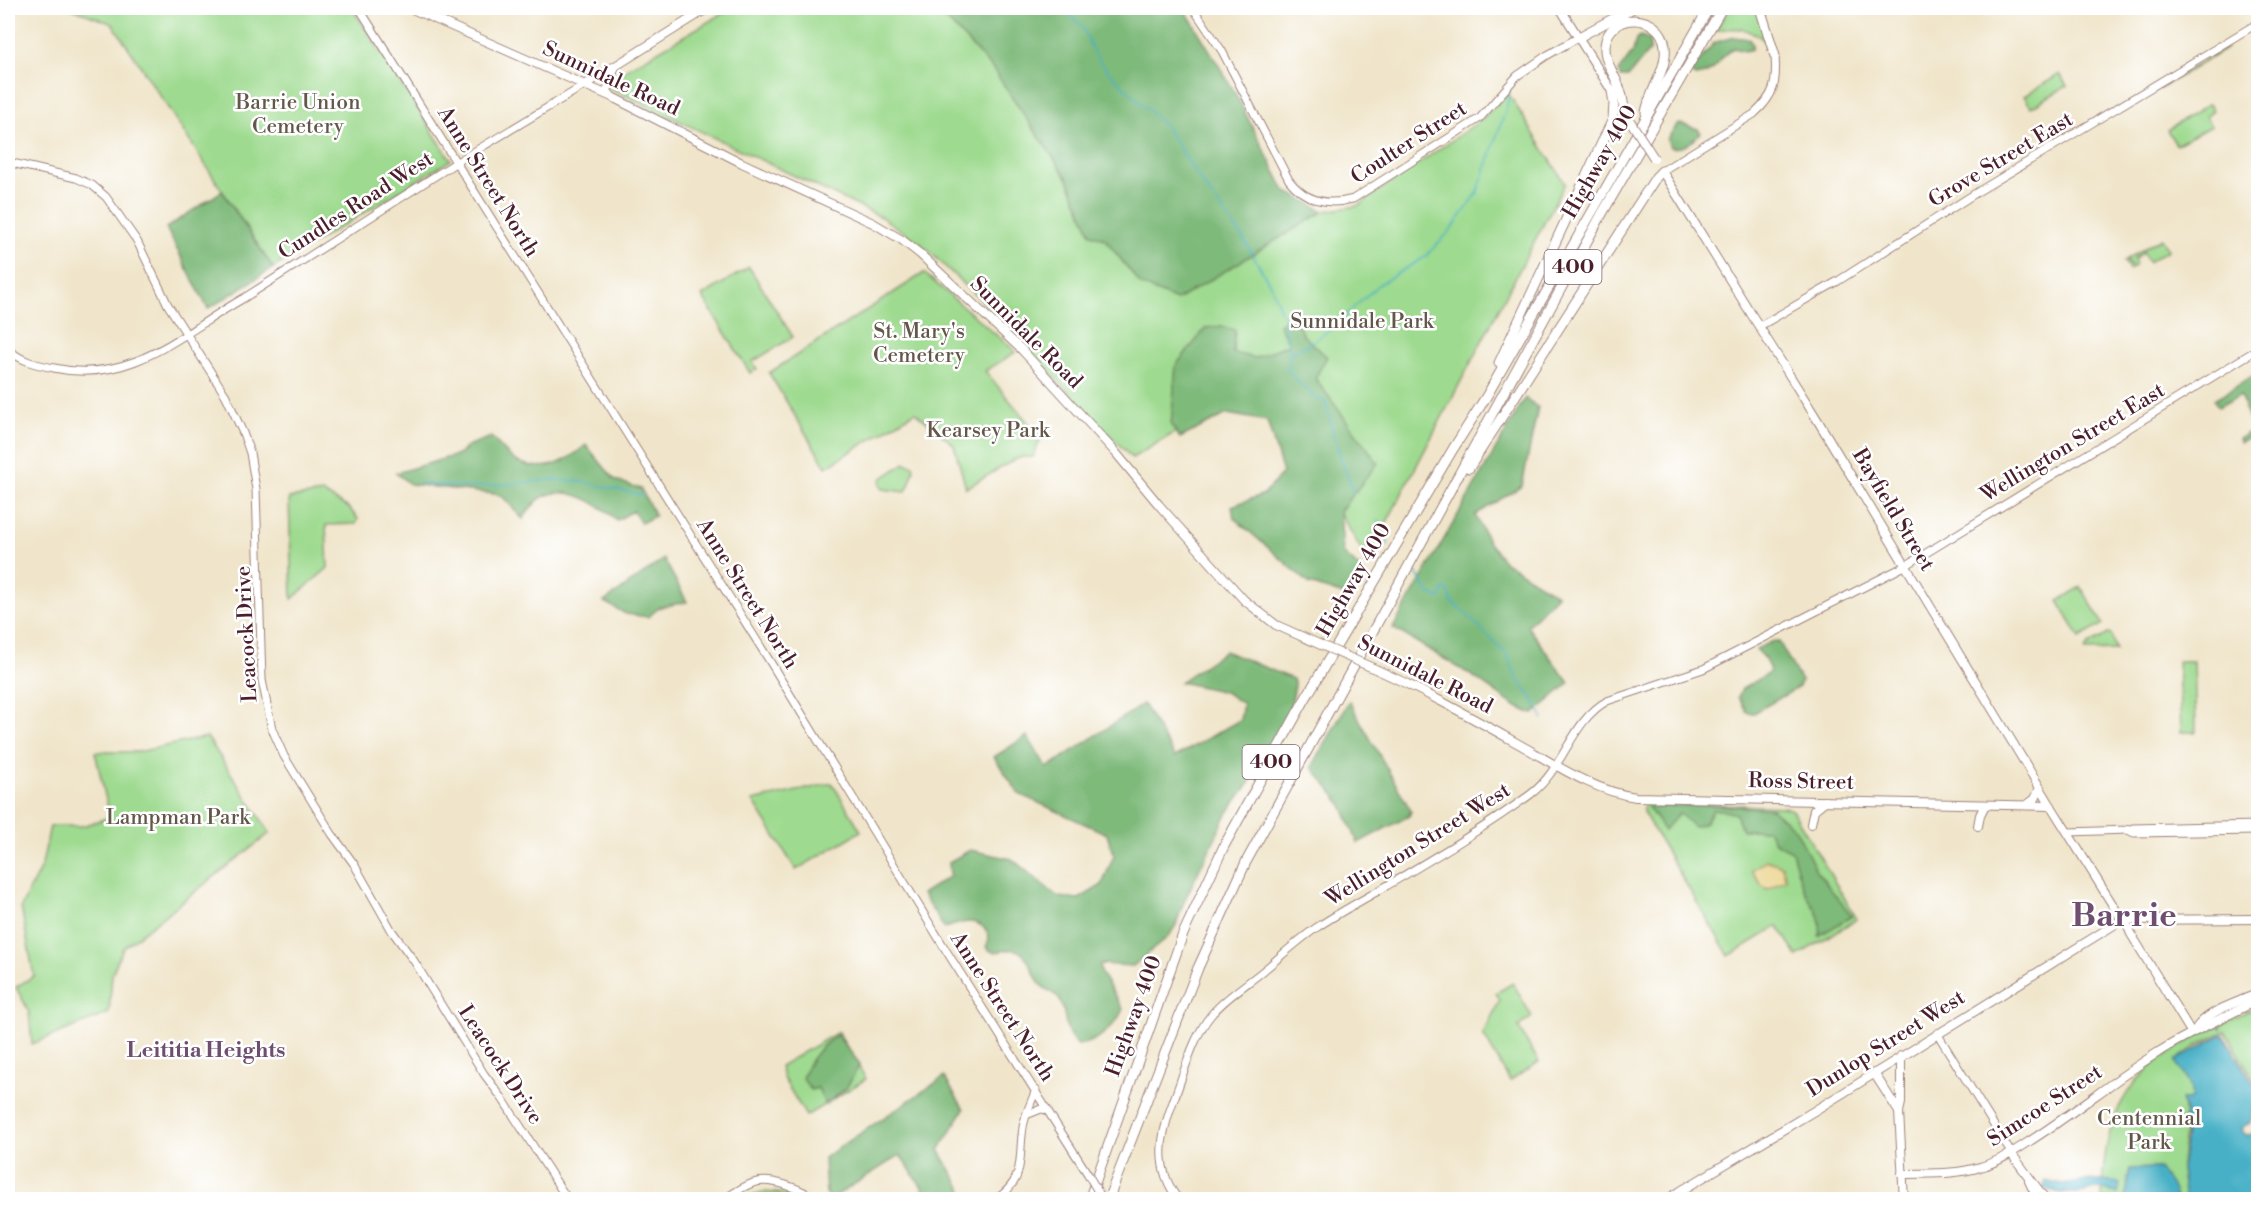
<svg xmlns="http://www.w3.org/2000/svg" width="2266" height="1207" font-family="'Libre Bodoni',serif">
	<rect width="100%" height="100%" fill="#fff"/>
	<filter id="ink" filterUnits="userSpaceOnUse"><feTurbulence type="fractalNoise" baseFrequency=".0167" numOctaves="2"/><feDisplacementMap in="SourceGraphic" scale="12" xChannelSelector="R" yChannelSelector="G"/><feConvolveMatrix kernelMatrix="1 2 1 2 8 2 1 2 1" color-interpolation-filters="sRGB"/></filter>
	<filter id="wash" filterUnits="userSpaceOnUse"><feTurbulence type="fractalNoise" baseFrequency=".008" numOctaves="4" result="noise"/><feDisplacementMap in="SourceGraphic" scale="24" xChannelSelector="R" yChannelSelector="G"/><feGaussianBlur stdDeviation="1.35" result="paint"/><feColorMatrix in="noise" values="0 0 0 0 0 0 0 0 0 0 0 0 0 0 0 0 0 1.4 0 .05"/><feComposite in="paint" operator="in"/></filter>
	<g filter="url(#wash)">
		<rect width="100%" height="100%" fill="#f0e5ca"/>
		<g fill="#9eda8f" stroke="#747c5d" stroke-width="1.5">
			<path d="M70,8H352L451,160L273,268L113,24Z"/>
			<path d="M732,8H919L946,19L993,69L1068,179L1091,234L1105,239L1141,285L1177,300L1324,211L1357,206L1481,120L1508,93L1565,183L1367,560L1264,380L1132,458L986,305L920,243L881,217L601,84Z"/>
			<path d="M1730,8H1758L1767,43C1752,28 1736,26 1715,31Z"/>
			<path d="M2226,47L2227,48L2123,111L2124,108Z"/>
			<path d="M2060,74L2067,86L2031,107L2024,96Z"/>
			<path d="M2209,104L2213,111L2206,117L2211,126L2176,145L2167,130Z"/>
			<path d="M2161,238L2168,250L2148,262L2143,252L2134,259L2136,265L2129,270L2124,261L2126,260L2131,267L2127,259Z"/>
			<path d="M749,267L793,337L752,362L757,369L750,373L702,296Z"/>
			<path d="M924,273L1016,352L985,371L1041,438L1033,457H1022L1014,460L966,488L954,445L915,412L826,467L769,373Z"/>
			<path d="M905,463L913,465L914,470C911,477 910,487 905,492L883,489L880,484L881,479Z"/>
			<path d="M323,493L349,508L358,519L356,524L326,525L328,568L292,599L289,498Z"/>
			<path d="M2081,587L2103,624L2080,638L2058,601Z"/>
			<path d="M2108,634L2111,635L2116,650L2085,651L2087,646Z"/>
			<path d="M2178,661H2194L2196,732H2181Z"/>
			<path d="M207,737L270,833L123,948L112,974L109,1013L32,1044L29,1012L16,987L34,976L21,907L42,865L50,826H83L110,817L95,752H138Z"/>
			<path d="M832,783L861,831L796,870L753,801Z"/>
			<path d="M1669,802L1784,807L1792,810L1857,919L1797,956L1778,926L1729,956L1643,812V807L1647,804Z"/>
			<path d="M1513,983L1532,1017L1518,1027L1539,1062L1510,1081L1483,1034L1500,1000L1496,993Z"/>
			<path d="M2258,1006V1086L2225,1031L2198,1045L2175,1061L2190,1085L2192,1097L2189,1100H2181C2190,1122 2182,1143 2181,1166C2181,1177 2184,1188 2185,1199H2176L2174,1191L2159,1168L2130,1169L2124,1199L2102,1200C2102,1156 2109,1108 2142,1075C2163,1054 2193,1038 2219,1025L2222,1029L2220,1024Z"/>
			<path d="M838,1032L866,1079L806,1116L783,1078L780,1066Z"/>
			<path d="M763,1192L788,1194L799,1199H740Z"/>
		</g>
		<g fill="#7eba7a" stroke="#646c52" stroke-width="1.5">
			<path d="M919,8H1184L1233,89L1285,191L1324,211L1177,300L1141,285L1105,239L1091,234L1068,179L993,69L946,19Z"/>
			<path d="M1641,36L1649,39L1650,50L1628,77H1621L1618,72L1633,52L1636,39Z"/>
			<path d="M1733,37L1749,39L1752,44V49L1745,51L1733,48C1714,60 1722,72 1695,76L1690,72L1714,43Z"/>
			<path d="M1680,124L1698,129L1701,133C1691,142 1684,150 1670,147L1667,139L1677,125Z"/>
			<path d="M222,191L273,268L208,309L166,228Z"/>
			<path d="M1293,315L1303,335L1327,357L1315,378L1378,463L1340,511L1343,553L1362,570L1347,596L1310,584L1234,518L1232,506L1264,494L1283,473L1267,421L1227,414L1180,438L1171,425L1176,365L1206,328L1221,326L1235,330L1233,353L1255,358L1289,344L1279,324Z"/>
			<path d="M2258,373V432L2240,443L2238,439L2253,430L2240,395L2218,407L2214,400Z"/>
			<path d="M1525,398L1538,407L1522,486L1475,515L1489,543L1505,562L1557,595L1527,626L1569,683L1533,714L1515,706L1471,675L1393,628Z"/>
			<path d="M491,437C499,444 509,458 518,462C546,474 566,462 586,445L615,480L641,489L655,516L641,523L633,511L617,520C598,503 566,483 541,498C533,503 528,512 523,519L503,497L495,494L410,484L396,473L460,454L467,446Z"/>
			<path d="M664,559L687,602L660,607L648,617L626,614L604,602Z"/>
			<path d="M1774,641L1779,642L1801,681L1799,687L1754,713L1747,712L1738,697L1742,689L1768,674L1770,670L1763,656L1756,649Z"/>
			<path d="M1225,651L1293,679L1295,686L1287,723L1258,764L1248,785L1228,812L1184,901L1176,925L1169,936L1133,966L1100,964L1101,973L1123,1009C1116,1026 1097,1043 1078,1045C1061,1031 1068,1012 1059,999C1054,992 1045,990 1040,984C1033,974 1031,960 1020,952C1009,944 995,959 986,947C989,941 991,935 985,929C974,916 958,924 944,928L922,894L950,876L949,862L970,850L1012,859L1058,897L1079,899L1102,885L1114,855L1107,834L1019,794L994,757L1027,736L1047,768L1143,704L1175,757L1240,720L1243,704L1225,692L1180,682Z"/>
			<path d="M1349,701L1411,811L1409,816L1358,843L1341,803L1312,767Z"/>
			<path d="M1717,805L1772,809L1796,830L1817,872L1852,916L1819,936C1824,917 1813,908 1805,892C1799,880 1796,864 1792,851L1774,842L1768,830H1742L1736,814L1721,810H1713L1705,823L1694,827L1679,813L1664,831L1648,807Z"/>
			<path d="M837,1035L860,1064L847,1087L825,1105L818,1088L811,1090L802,1078C810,1059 820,1046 837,1035Z"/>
			<path d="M944,1077L964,1109L939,1150L968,1199H949L944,1191L930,1199L900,1155L831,1199L826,1194L824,1158Z"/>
		</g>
		<path fill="#eeda9e" stroke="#9c7c64" stroke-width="1.5" d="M1766,860L1782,866L1786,879L1768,889L1762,886L1752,870Z"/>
		<g fill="#47b0c6" stroke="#486878" stroke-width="1.5">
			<path d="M2223,1034L2258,1090V1100L2250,1123L2244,1126L2242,1130L2246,1136L2253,1135L2255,1131L2254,1126L2258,1115V1199H2185L2181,1168L2186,1137L2185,1120L2183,1119L2186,1112L2181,1100H2189L2192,1097L2190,1084L2175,1061Z"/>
			<path d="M2159,1168L2174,1191L2176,1199H2124L2130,1169Z"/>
			<path d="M2091,1180L2120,1183L2118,1193L2097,1189L2078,1193H2060L2043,1188L2046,1181L2063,1185Z"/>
		</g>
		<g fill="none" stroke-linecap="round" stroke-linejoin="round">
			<g stroke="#47b0c6" stroke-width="1.5">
				<path d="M1051,8L1069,14L1082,26L1095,55L1108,71L1165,126L1201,181L1241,235L1271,286L1283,316L1290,354L1288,370L1312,396L1326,403L1335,441L1354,494"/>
				<path d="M1291,353L1311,343L1332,328L1378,285L1425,257L1451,230L1477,194L1507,106L1510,89"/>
				<path d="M419,484L474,487L553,480L578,481L641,495"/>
				<path d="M1378,520L1385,525L1388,545"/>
				<path d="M1415,571L1429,594L1440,598L1444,589L1448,591L1452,603L1459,607L1507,655L1517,678L1536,704L1543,719"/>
			</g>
		</g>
	</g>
	<g filter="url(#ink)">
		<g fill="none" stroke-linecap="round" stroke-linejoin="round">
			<g stroke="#9d827a" stroke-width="9">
				<g id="tertiary">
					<path d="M359,8L769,660L947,952L1089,1176"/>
					<path d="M1193,8L1222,51L1289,180C1305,201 1328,206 1353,199L1480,118L1517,76L1546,56L1579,37"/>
					<path d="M8,162L76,178L92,185L106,197L137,241L168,305L226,396L243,433L250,453L256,489L262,680L272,729L284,756L332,834L354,864L392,931L414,961L484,1074L502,1098L568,1200"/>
					<path d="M1662,171L1754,114C1775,95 1777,83 1775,56"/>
					<path d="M1760,326L1838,281L1979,191L2258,23"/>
					<path d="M8,349C20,361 37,365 54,368C131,385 182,333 244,298L457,162L585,85"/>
					<path d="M2128,830L2134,833L2258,831"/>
					<path d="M2069,832L2128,830L2134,828L2258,825"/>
					<path d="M1937,1033L2011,1153"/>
					<path d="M1026,1115L1041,1109L1048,1110"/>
					<path d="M1097,1190L1103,1200"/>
					<path d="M723,1200C732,1194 742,1187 753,1183C771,1177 802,1189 817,1200"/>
					<path d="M995,1200C1024,1181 1019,1164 1022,1135C1023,1119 1030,1105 1036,1090"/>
					<path d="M1179,1200C1154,1169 1160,1136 1173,1102C1184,1074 1192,1038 1211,1015C1225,998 1246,985 1263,971C1280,957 1297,941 1316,928C1335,915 1357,903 1378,891C1430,860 1482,830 1531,794C1564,769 1571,721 1607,701L1703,669L1905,566L2258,349"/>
				</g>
			</g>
			<g stroke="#9d827a" stroke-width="10">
				<g id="secondary">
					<path d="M410,8L612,97L742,163L873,223L902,240L920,254L1022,350L1116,453L1159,505L1244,600L1276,625L1321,645"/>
					<path d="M585,85L708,8"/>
					<path d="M611,96L607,91L615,66"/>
					<path d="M1662,171L1818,421L2051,806L2119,915L2125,920L2131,934L2191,1032"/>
					<path d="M1373,668C1425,691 1474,719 1524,747C1559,767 1595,791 1636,797L2051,806"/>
					<path d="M2027,805L2035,799L2040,788"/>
					<path d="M1811,824L1814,810L1825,801"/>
					<path d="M1978,826L1980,815L1985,805"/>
					<path d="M2195,1030C2207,1010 2238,1003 2258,993"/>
					<path d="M1901,1056V1103L1899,1112L1904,1200"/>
					<path d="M1874,1073L1899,1112"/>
					<path d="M2011,1153L2046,1200"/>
					<path d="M1902,1174C1927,1173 1956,1175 1980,1167C1999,1162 2016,1150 2033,1139C2075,1112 2114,1080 2157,1053C2189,1032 2224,1018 2258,1000"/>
					<path d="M2029,1181L2038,1200"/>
					<path d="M1684,1189L1814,1111L2117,923L2125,920L2258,919"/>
				</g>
			</g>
			<g stroke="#9d827a" stroke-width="10">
				<g id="primary">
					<path d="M1560,8L1615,96"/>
					<path d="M1666,1200L1684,1189"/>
				</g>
			</g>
			<g stroke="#9d827a" stroke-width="11">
				<g id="motorway">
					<path d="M1760,8L1775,56"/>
					<path d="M1579,37L1633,8"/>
					<path d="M1625,113C1623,105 1623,97 1620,90C1616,76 1604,62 1605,46C1608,11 1661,12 1665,46C1668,70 1649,90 1646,113"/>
					<path d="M1499,363L1613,119L1614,103L1612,91"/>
					<path d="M1469,468L1656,177L1662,171"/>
					<path d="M1089,1200L1183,934L1224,846L1304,701L1453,449L1486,397L1709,8"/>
					<path d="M1108,1200L1198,968L1246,862L1603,212L1722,8"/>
				</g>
			</g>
			<use href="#tertiary" stroke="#fff" stroke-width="7"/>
			<use href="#secondary" stroke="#fff" stroke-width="8"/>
			<use href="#primary" stroke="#fff" stroke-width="8"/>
			<use href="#motorway" stroke="#fff" stroke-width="9"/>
			<g stroke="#9d827a" stroke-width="9" stroke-linecap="butt">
				<path id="tertiary-bridge" d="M1089,1176L1097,1190"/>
			</g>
			<g stroke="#9d827a" stroke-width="10" stroke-linecap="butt">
				<path id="secondary-bridge" d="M1321,645L1373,668"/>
			</g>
			<g stroke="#9d827a" stroke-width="10" stroke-linecap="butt">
				<path id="primary-bridge" d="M1625,113L1654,158"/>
			</g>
			<use href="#tertiary-bridge" stroke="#fff" stroke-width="7"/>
			<use href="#secondary-bridge" stroke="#fff" stroke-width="8"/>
			<use href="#primary-bridge" stroke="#fff" stroke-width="8"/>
		</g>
	</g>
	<g text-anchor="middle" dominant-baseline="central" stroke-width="5" stroke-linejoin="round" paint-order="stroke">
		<g fill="#fff" stroke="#80626b" stroke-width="1.5">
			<rect x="1544.5" y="250" width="57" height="34" rx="4.5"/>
			<rect x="1242.5" y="745" width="57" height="34" rx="4.5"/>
		</g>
		<g font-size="20" font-weight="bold" fill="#4a1f2b">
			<text x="1573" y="267">400</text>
			<text x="1271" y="762">400</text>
		</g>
		<g font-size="21" fill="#4a1f2b" stroke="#fff">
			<text transform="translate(611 79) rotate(25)">Sunnidale Road</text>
			<text transform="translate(1409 143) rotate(-33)">Coulter Street</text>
			<text transform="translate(2001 160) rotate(-31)">Grove Street East</text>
			<text transform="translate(1600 162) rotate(-60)">Highway 400</text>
			<text transform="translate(488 182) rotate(58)">Anne Street North</text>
			<text transform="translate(356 206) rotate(-33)">Cundles Road West</text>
			<text transform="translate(1026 333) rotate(45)">Sunnidale Road</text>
			<text transform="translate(2073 443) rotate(-31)">Wellington Street East</text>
			<text transform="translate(1893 510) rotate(59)">Bayfield Street</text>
			<text transform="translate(1354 580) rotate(-60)">Highway 400</text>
			<text transform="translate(747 594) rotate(58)">Anne Street North</text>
			<text transform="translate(247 634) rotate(-93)">Leacock Drive</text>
			<text transform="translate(1425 675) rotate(27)">Sunnidale Road</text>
			<text transform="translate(1801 782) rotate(1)">Ross Street</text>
			<text transform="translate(1418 845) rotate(-32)">Wellington Street West</text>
			<text transform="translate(1002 1007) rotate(57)">Anne Street North</text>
			<text transform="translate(1134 1016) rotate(-70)">Highway 400</text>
			<text transform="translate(1886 1044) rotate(-32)">Dunlop Street West</text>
			<text transform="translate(500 1065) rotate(57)">Leacock Drive</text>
			<text transform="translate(2045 1106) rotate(-33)">Simcoe Street</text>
		</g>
		<g font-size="21" fill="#635749" stroke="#fff">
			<text x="298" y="103">Barrie Union<tspan x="298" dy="24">Cemetery</tspan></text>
			<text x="1362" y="322">Sunnidale Park</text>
			<text x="919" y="332">St. Mary's<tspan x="919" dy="24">Cemetery</tspan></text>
			<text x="988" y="431">Kearsey Park</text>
			<text x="178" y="818">Lampman Park</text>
			<text x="2149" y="1119">Centennial<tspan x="2149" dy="24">Park</tspan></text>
		</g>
		<g font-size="22" font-weight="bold" fill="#6f4f6f" stroke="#fff">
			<text x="206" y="1050">Leititia Heights</text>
		</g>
		<g font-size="33" font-weight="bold" fill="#6f4f6f" stroke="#fff">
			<text x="2124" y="916">Barrie</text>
		</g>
	</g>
	<rect width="2266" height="1207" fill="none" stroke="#fff" stroke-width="30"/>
</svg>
